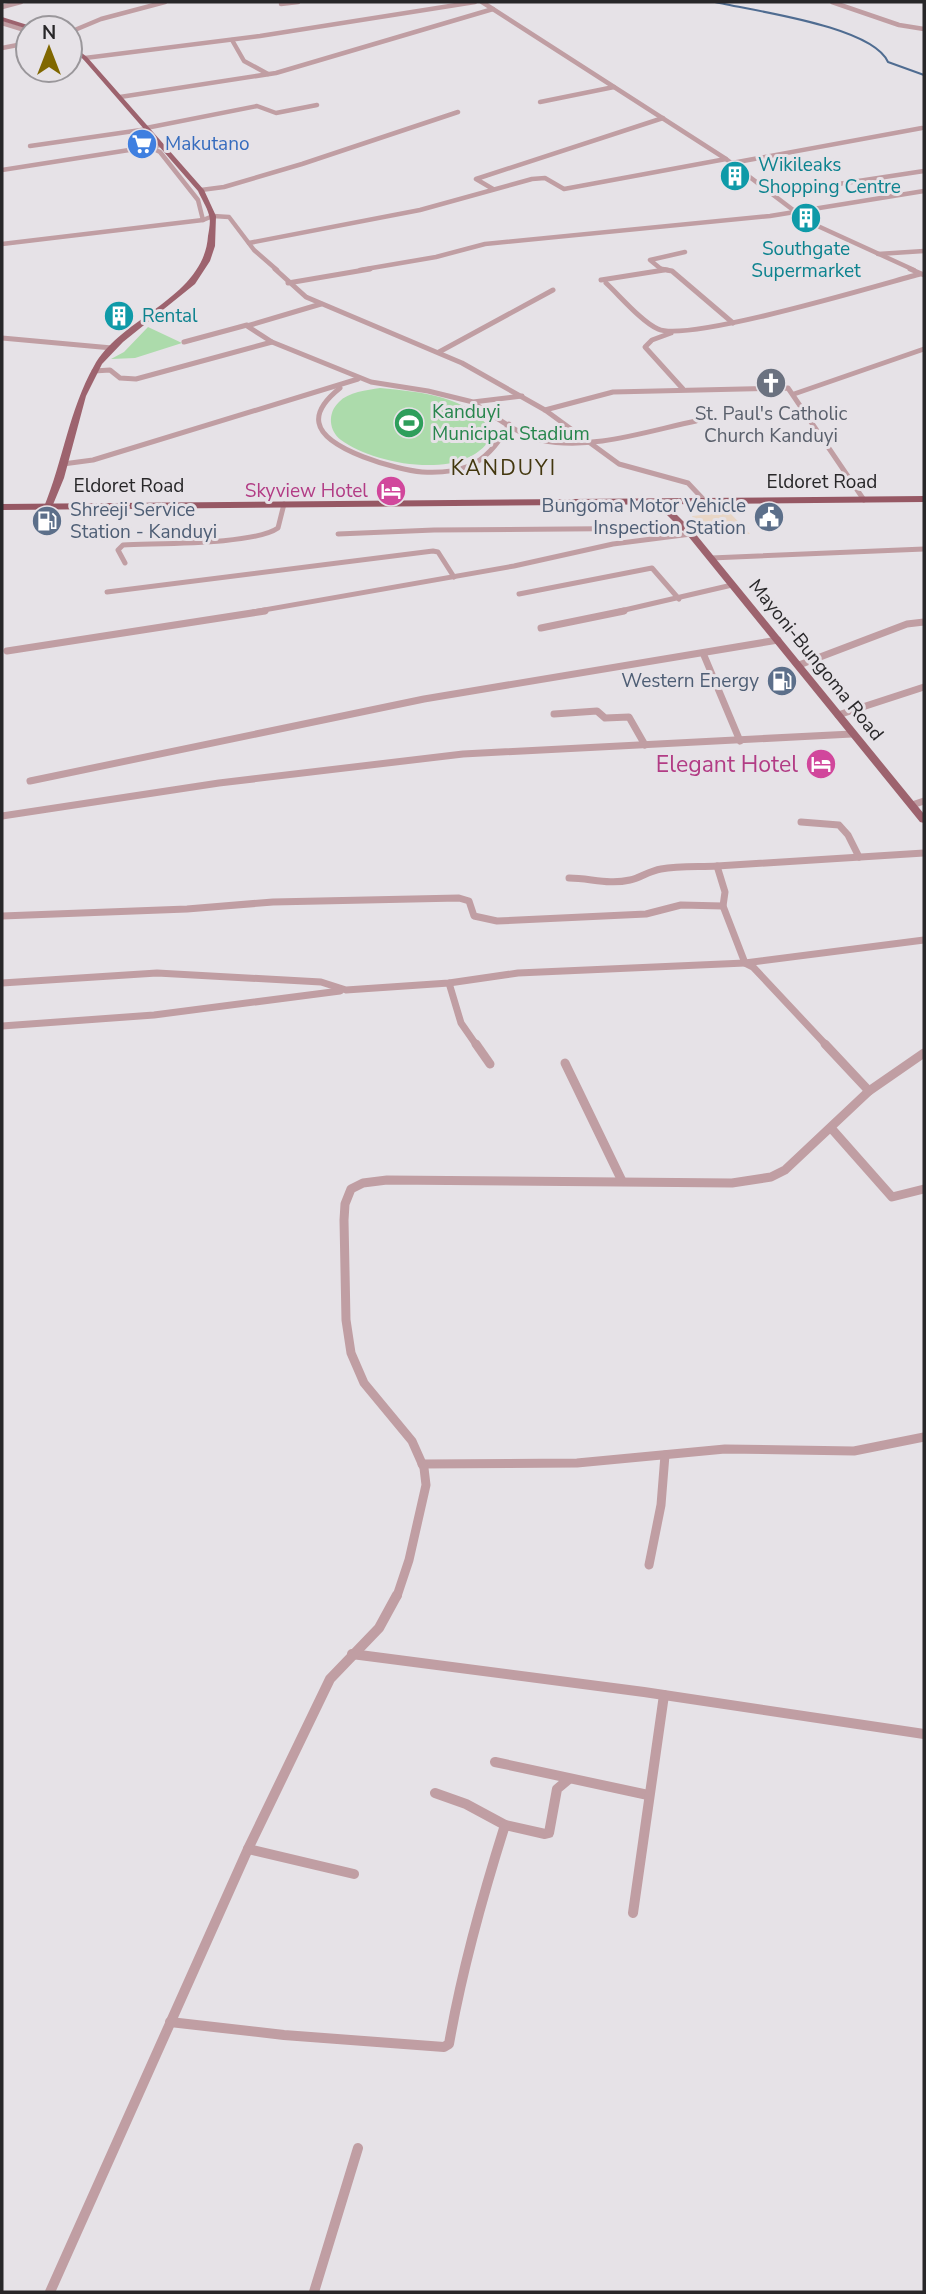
<svg xmlns="http://www.w3.org/2000/svg" width="926" height="2294" font-family="'Nunito Sans',sans-serif">
	<rect width="100%" height="100%" fill="#e6e2e7"/>
	<path fill="#e8d6c6" d="M729,512L750,534L703,535L692,516Z"/>
	<g fill="#acdbab">
		<path d="M148,327L182,343L135,358L111,359L124,352Z"/>
		<path d="M380,388C420,392 469,395 493,433C472,483 376,466 341,440C329,431 327,413 339,402C348,392 367,390 380,388Z"/>
	</g>
	<g fill="none" stroke-linecap="round" stroke-linejoin="round">
		<path stroke="#4f6c91" stroke-width="2" d="M715,2C753,11 872,26 888,62L924,75"/>
		<g stroke="#c09ea3" stroke-width="4.5">
			<path d="M482,2L726,159L809,222L914,270"/>
			<path d="M832,2L899,25L924,29"/>
			<path d="M281,4L298,2"/>
			<path d="M2,7L21,2"/>
			<path d="M2,23L28,31"/>
			<path d="M70,32L101,19L165,2"/>
			<path d="M232,40L244,61L268,74"/>
			<path d="M2,48L28,43"/>
			<path d="M85,58L260,36L475,2"/>
			<path d="M120,97L276,73L493,9"/>
			<path d="M540,102L614,87"/>
			<path d="M146,128L257,106L276,113L317,105"/>
			<path d="M30,146L148,129"/>
			<path d="M152,148L160,152L198,200L203,220"/>
			<path d="M732,163L922,128"/>
			<path d="M2,170L161,145"/>
			<path d="M493,189L476,179L663,118"/>
			<path d="M201,190L224,187L302,164L458,112"/>
			<path d="M773,194L924,171"/>
			<path d="M249,243L420,210L532,179L545,178L564,189L726,159"/>
			<path d="M2,244L203,220L213,216L229,217L254,250L277,270"/>
			<path d="M878,254L924,251"/>
			<path d="M360,270L436,257L485,244L770,216L924,191"/>
			<path d="M668,270L661,269L650,260L685,252"/>
		</g>
		<g stroke="#c09ea3" stroke-width="5">
			<path d="M275,269L306,297L462,363L545,410L619,464L688,483L704,500"/>
			<path d="M661,269L672,271L733,323"/>
			<path d="M910,269L924,275"/>
			<path d="M601,280L664,270"/>
			<path d="M288,283L370,269"/>
			<path d="M606,283C620,296 642,322 658,329C687,343 879,285 920,274"/>
			<path d="M321,304L247,326L272,342L371,382L428,391L473,402L522,396"/>
			<path d="M671,333L652,340L645,347L683,389"/>
			<path d="M2,338L112,348"/>
			<path d="M184,342L247,325"/>
			<path d="M439,352L553,290"/>
			<path d="M94,371L110,370L120,378L136,379L272,342"/>
			<path d="M340,388C330,396 316,409 319,423C324,450 398,470 422,472C437,473 454,472 469,466C488,458 500,441 509,424"/>
			<path d="M794,394L924,349"/>
			<path d="M475,404C496,417 517,434 541,440C590,451 648,431 696,421"/>
			<path d="M545,410L613,392L788,388L864,500"/>
			<path d="M63,464L93,460L358,379"/>
			<path d="M338,534L434,530L686,528"/>
			<path d="M711,558L924,549"/>
			<path d="M125,563L118,550L123,545C156,543 254,545 278,528L284,504"/>
			<path d="M107,592L433,551L438,552L454,577"/>
			<path d="M519,594L652,568L679,599"/>
			<path d="M253,612L514,566L613,544L691,534"/>
			<path d="M616,612L732,585"/>
		</g>
		<g stroke="#c09ea3" stroke-width="7">
			<path d="M541,628L624,611"/>
			<path d="M7,651L265,611"/>
			<path d="M703,653L740,741"/>
			<path d="M799,665L907,624L924,622"/>
			<path d="M554,714L597,711L605,718L629,717L645,745"/>
			<path d="M838,715L924,687"/>
			<path d="M30,781L424,699L778,640"/>
			<path d="M912,805L924,801"/>
			<path d="M2,816L219,783L463,754L852,734"/>
			<path d="M801,822L839,825L848,835L859,857"/>
			<path d="M569,878C590,878 608,885 630,880C640,878 649,871 661,869C679,866 699,867 717,866"/>
			<path d="M2,916L187,909L273,902L459,898L469,901L474,916L497,921L646,914L681,905L723,906"/>
			<path d="M2,983L157,973L321,982L346,990L449,983L518,973L745,963L924,940"/>
			<path d="M449,983L461,1023L477,1046"/>
			<path d="M2,1026L154,1015L340,991"/>
			<path d="M827,1046L753,967L745,963L723,906L725,892L717,866L924,853"/>
		</g>
		<g stroke="#c09ea3" stroke-width="9">
			<path d="M476,1044L490,1064"/>
			<path d="M825,1044L869,1091"/>
			<path d="M565,1063L622,1181"/>
			<path d="M831,1128L892,1197L924,1189"/>
			<path d="M422,1464L577,1463L725,1449L854,1451L924,1437"/>
			<path d="M649,1565L661,1505L665,1455"/>
			<path d="M397,1596L409,1560L426,1485L424,1468L412,1441L364,1383L351,1353L346,1320L344,1220L345,1204L351,1189L363,1183L387,1180L732,1183L771,1177L785,1170L869,1091L924,1053"/>
		</g>
		<g stroke="#c09ea3" stroke-width="10">
			<path d="M352,1654L644,1692L924,1734"/>
			<path d="M495,1762L648,1795"/>
			<path d="M435,1793L466,1804L505,1825L545,1834L549,1833L557,1789L569,1779"/>
			<path d="M248,1849L354,1874"/>
			<path d="M633,1913L664,1695"/>
			<path d="M170,2022L284,2035L444,2047L449,2044C462,1969 482,1898 505,1825"/>
			<path d="M50,2292L248,1849L330,1679L379,1628L397,1595"/>
			<path d="M314,2292L358,2148"/>
		</g>
		<g fill="#9d636e" fill-rule="evenodd">
			<path d="M2,17L34,27L35,28L28,29L2,21Z"/>
			<path d="M70,44L87,57L204,190L216,216L215,246L210,261L195,284L123,342L102,364L86,396L64,478L52,507L48,510L44,507C63,461 69,410 94,366C121,317 204,298 208,236C209,230 211,221 209,215C207,207 201,198 198,191L83,59L70,49Z"/>
			<path d="M655,499H661L694,532L924,814V823L920,822L688,536L655,503Z"/>
		</g>
		<path fill="#965864" fill-rule="evenodd" d="M924,496V502L2,510V504Z"/>
	</g>
	<defs>
		<g id="supermarket-disc" transform="scale(1.575)"><circle r="9.5" fill="#3f7fe0" stroke="#e6e2e7"/><path d="M-6-5.5h2.5l.6 2H6L4.5 2H-2.5L-4.4-4H-6ZM-1.5 3.2a1.3 1.3 0 1 0 .1 0ZM3 3.2a1.3 1.3 0 1 0 .1 0Z" fill="#fff"/></g>
		<g id="building-disc" transform="scale(1.575)"><circle r="9.5" fill="#0f9aa8" stroke="#e6e2e7"/><path d="M-4-6H4V6H1V3H-1V6H-4ZM-2.5-4.3h1.7v1.8h-1.7ZM.8-4.3h1.7v1.8H.8ZM-2.5-1h1.7V.8h-1.7ZM.8-1h1.7V.8H.8Z" fill="#fff"/></g>
		<g id="church-disc" transform="scale(1.575)"><circle r="9.5" fill="#6b7280" stroke="#e6e2e7"/><path d="M-1.2-6h2.4v3.5h3.3v2.4h-3.3V6h-2.4V-.1h-3.3v-2.4h3.3Z" fill="#fff"/></g>
		<g id="stadium-disc" transform="scale(1.575)"><circle r="9.5" fill="#2e9e5b" stroke="#e6e2e7"/><path d="M0-5a6.5 5 0 1 0 0 10a6.5 5 0 1 0 0-10ZM-3.5-1.8h7v3.6h-7Z" fill="#fff"/></g>
		<g id="hotel-disc" transform="scale(1.575)"><circle r="9.5" fill="#d1479c" stroke="#e6e2e7"/><path d="M-6-4.5h1.5V1H6V5H4.5V3h-9V5H-6ZM-4 0a1.8 1.8 0 1 1 3.6 0ZM.5 0V-2.5h3Q6-2.5 6 0Z" fill="#fff"/></g>
		<g id="civic-disc" transform="scale(1.575)"><circle r="9.5" fill="#5c6f8a" stroke="#e6e2e7"/><path d="M-.6-6.5H3V-4.5H.6V-3L4-1V1h2V6H-6V1h2V-1L-.6-3ZM-1.2 2.5V6h2.4V2.5Z" fill="#fff"/></g>
		<g id="fuel-disc" transform="scale(1.575)"><circle r="9.5" fill="#5c6f8a" stroke="#e6e2e7"/><path d="M-5.5-6h7V0h2V4h1.3V-2.5L3-4.5l.8-.8L6-3V5H2.5V1h-1V6h-7ZM-4.2-4.7v3.2H.2V-4.7Z" fill="#fff"/></g>
	</defs>
	<g fill-rule="evenodd">
		<use href="#supermarket-disc" x="142" y="144"/>
		<use href="#building-disc" x="735" y="176"/>
		<use href="#building-disc" x="806" y="218"/>
		<use href="#building-disc" x="119" y="316"/>
		<use href="#church-disc" x="771" y="383"/>
		<use href="#stadium-disc" x="409" y="423"/>
		<use href="#hotel-disc" x="391" y="491"/>
		<use href="#civic-disc" x="769" y="517"/>
		<use href="#fuel-disc" x="47" y="521"/>
		<use href="#fuel-disc" x="782" y="681"/>
		<use href="#hotel-disc" x="821" y="764"/>
	</g>
	<g text-anchor="middle" dominant-baseline="central" stroke-width="6" stroke-linejoin="round" paint-order="stroke">
		<g font-size="19" fill="#366cbe" stroke="#e6e2e7" text-anchor="start">
			<text x="165" y="144">Makutano</text>
		</g>
		<g font-size="19" fill="#0d838f" stroke="#e6e2e7" text-anchor="start">
			<text x="758" y="165">Wikileaks<tspan x="758" dy="22">Shopping Centre</tspan></text>
			<text x="806" y="249" text-anchor="middle">Southgate<tspan x="806" dy="22">Supermarket</tspan></text>
			<text x="142" y="316">Rental</text>
		</g>
		<g font-size="19" fill="#27864d" stroke="#e6e2e7" text-anchor="start">
			<text x="432" y="412">Kanduyi<tspan x="432" dy="22">Municipal Stadium</tspan></text>
		</g>
		<g font-size="19" fill="#5b616d" stroke="#e6e2e7">
			<text x="771" y="414">St. Paul's Catholic<tspan x="771" dy="22">Church Kanduyi</tspan></text>
		</g>
		<g font-size="19" fill="#282729" stroke="#e6e2e7">
			<text x="822" y="482">Eldoret Road</text>
			<text x="129" y="486">Eldoret Road</text>
			<text transform="translate(816 660) rotate(51)">Mayoni-Bungoma Road</text>
		</g>
		<g font-size="19" fill="#b23c85" stroke="#e6e2e7" text-anchor="end">
			<text x="368" y="491">Skyview Hotel</text>
		</g>
		<g font-size="19" fill="#4e5e75" stroke="#e6e2e7" text-anchor="end">
			<text x="746" y="506">Bungoma Motor Vehicle<tspan x="746" dy="22">Inspection Station</tspan></text>
			<text x="70" y="510" text-anchor="start">Shreeji Service<tspan x="70" dy="22">Station - Kanduyi</tspan></text>
			<text x="759" y="681">Western Energy</text>
		</g>
		<g font-size="21" letter-spacing="2" fill="#43370e" stroke="#e6e2e7">
			<text x="504" y="468">KANDUYI</text>
		</g>
		<g font-size="23" fill="#b23c85" stroke="#e6e2e7" text-anchor="end">
			<text x="798" y="764">Elegant Hotel</text>
		</g>
	</g>
	<rect width="926" height="2294" fill="none" stroke="#282729" stroke-width="7"/>
	<g transform="translate(49 49)"><circle r="33" fill="#e6e2e7" stroke="#9a979b" stroke-width="2"/>
	<path d="M0-5L12 26L0 18L-12 26Z" fill="#806700"/>
	<text y="-10" font-size="19" font-weight="bold" text-anchor="middle" fill="#282729">N</text>
	</g>
</svg>
